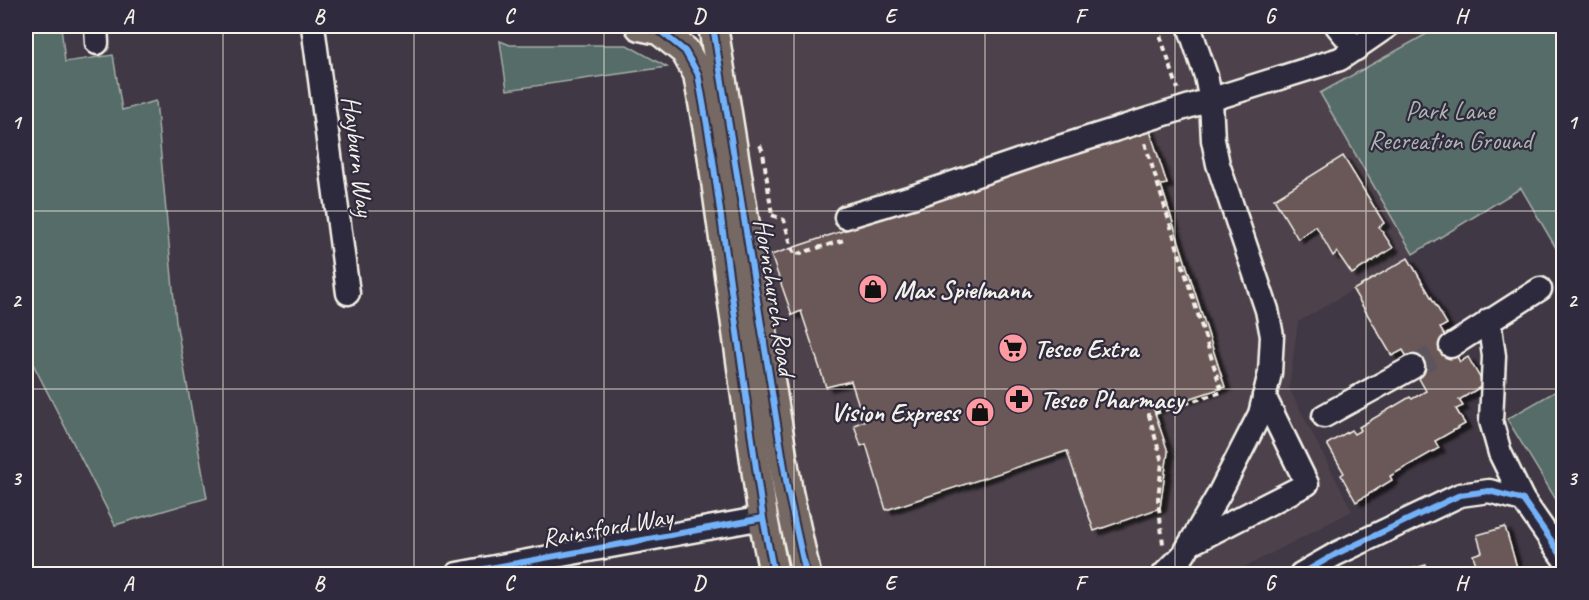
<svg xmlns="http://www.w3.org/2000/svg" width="1589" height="600" font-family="Caveat,sans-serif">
	<defs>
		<filter id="shadow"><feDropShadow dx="6" dy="4" stdDeviation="1.5" flood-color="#0009"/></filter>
	</defs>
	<rect width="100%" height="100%" fill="#413845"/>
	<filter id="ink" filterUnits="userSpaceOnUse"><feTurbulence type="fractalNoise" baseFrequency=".0167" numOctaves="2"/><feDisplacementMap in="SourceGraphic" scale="12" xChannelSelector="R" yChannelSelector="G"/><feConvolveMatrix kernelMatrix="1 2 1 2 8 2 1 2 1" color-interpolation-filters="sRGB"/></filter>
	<g filter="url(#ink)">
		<path fill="#4d424b" d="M723,26H1441L1320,93L1413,254L1298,322L1289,388L1352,511L1232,574H821L773,340Z"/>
		<g fill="#566c67" stroke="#a5aea8" stroke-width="1.5">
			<path d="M48,26H61L65,62L113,55L122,110L156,101L176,322L207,498L115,525L33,364L26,356V32Z"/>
			<path d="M1441,26H1563V260L1521,188L1413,254L1320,93Z"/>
			<path d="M500,41L510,45H627L667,67L507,90Z"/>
			<path d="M1563,387V511L1507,419Z"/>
		</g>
		<g fill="#6a5958" stroke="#f4f1e8" stroke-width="1.5" filter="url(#shadow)">
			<path d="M1149,128L1167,184L1161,185L1225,387L1154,410L1168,452L1160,508L1094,531L1067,451L886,510L866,444L861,446L854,425L864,421L851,381L826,387L801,311L792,315L771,255Z"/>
			<path d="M1343,156L1384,223L1379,227L1393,248L1352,274L1337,252L1333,256L1316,226L1298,239L1274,199Z"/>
			<path d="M1408,258L1447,324L1440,328L1460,362L1468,357L1484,385L1459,400L1463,406L1456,409L1465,424L1435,441L1439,448L1390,476L1392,480L1356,502L1341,475L1344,473L1327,444L1351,430L1354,434L1361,430L1359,427L1410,397L1412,399L1426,391L1403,350L1392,356L1353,290Z"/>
			<path d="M1505,527L1519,574H1479L1473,555L1482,552L1477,535Z"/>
			<path d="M1426,565L1429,574H1394Z"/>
		</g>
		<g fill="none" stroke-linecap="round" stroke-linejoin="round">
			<path stroke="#5c545d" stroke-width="22" stroke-dasharray="22 11" stroke-linecap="butt" d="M1413,367L1451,346"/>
			<g stroke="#f4f1e8" stroke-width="27">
				<g id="minor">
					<path d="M96,26L97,43"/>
					<path d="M313,26L348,293"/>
					<path d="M1337,26L1356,49"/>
					<path d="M846,217L915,196L1047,151L1340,59L1388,26"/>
					<path d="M1489,320L1494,356L1491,421L1500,453L1523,500"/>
					<path d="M1451,346L1540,289"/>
					<path d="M1324,416L1413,367"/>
					<path d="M1190,544L1307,484L1264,396"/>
					<path d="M457,574L763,518"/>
					<path d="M1164,574L1184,554L1219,494L1260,414L1270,373L1272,336L1267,310L1218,164L1213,140L1211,101L1206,76L1189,26"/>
					<path d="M1301,574L1336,554L1460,495L1489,491L1523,500L1564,559"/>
				</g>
			</g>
			<g stroke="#f4f1e8" stroke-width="33">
				<g id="major">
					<path d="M640,26L659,30L685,51L698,74L712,153L763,518L774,574"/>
					<path d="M713,26L788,492L806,574"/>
				</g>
			</g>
			<g stroke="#f4f1e8" stroke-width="4" stroke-dasharray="6 4.5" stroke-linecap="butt">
				<path d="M1157,26L1178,89"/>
				<path d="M1145,143L1222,392L1149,415L1162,462L1158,499L1163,544"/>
				<path d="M760,145L763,152L772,215"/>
				<path d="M772,215L784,220L794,255L844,240"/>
			</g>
			<use href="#minor" stroke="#2f2a3d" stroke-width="22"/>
			<use href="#major" stroke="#766964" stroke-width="28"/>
			<g stroke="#2f2a3d" stroke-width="10">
				<g id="cycleway">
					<path d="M640,26L659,30L685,51L698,74L712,153L763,518L774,574"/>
					<path d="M713,26L788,492L806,574"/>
					<path d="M457,574L763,518"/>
					<path d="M1301,574L1336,554L1460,495L1489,491L1523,500L1564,559"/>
				</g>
			</g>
			<use href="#cycleway" stroke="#73b2f8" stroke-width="6"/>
		</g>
	</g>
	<path fill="none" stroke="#f4f1e8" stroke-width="1.5" stroke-opacity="0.55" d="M223,26V574M414,26V574M604,26V574M794,26V574M985,26V574M1175,26V574M1366,26V574M26,211H1564M26,389H1564"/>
	<defs>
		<g id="shop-disc" transform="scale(1.5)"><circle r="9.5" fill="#ff9aa2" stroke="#2f2a3d"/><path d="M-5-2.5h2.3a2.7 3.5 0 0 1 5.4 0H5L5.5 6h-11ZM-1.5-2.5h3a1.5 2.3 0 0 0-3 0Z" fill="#111"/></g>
		<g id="supermarket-disc" transform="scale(1.5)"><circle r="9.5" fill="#ff9aa2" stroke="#2f2a3d"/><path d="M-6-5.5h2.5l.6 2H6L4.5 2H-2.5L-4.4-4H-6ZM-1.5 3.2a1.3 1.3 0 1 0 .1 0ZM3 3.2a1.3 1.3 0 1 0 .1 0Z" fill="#111"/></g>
		<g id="pharmacy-disc" transform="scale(1.5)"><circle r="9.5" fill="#ff9aa2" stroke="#2f2a3d"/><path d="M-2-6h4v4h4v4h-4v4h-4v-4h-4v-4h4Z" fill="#111"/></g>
	</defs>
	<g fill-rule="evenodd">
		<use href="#shop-disc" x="873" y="289"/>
		<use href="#supermarket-disc" x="1013" y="348"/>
		<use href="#pharmacy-disc" x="1019" y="399"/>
		<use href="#shop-disc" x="980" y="412"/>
	</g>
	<g text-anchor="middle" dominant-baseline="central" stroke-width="4.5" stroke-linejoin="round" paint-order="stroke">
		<g font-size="26" fill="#adb5ae" stroke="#2f2a3d">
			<text x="1450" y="110">Park Lane<tspan x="1450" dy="30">Recreation Ground</tspan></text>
		</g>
		<g font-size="26" fill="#f4f1e8" stroke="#2f2a3d">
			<text transform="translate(358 156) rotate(83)">Hayburn Way</text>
			<text transform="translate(775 297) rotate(81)">Hornchurch Road</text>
			<text transform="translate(607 527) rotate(-10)">Rainsford Way</text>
		</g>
		<g font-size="26" font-weight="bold" fill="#f4f1e8" stroke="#2f2a3d" text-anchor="start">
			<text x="894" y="289">Max Spielmann</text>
			<text x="1034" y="348">Tesco Extra</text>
			<text x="1040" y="399">Tesco Pharmacy</text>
			<text x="959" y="412" text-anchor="end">Vision Express</text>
		</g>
	</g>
	<rect width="1589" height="600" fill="none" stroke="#2f2a3d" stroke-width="66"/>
	<rect x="33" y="33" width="1523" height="534" fill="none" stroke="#f4f1e8" stroke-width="2"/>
	<g font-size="20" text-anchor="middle" font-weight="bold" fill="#f4f1e8">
		<text x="128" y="23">A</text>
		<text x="319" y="23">B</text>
		<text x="509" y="23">C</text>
		<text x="699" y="23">D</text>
		<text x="890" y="23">E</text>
		<text x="1080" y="23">F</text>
		<text x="1270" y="23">G</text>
		<text x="1461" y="23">H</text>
		<text x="16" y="129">1</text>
		<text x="1572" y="129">1</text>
		<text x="16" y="307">2</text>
		<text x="1572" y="307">2</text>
		<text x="16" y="485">3</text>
		<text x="1572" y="485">3</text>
		<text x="128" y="590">A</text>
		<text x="319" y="590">B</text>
		<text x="509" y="590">C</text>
		<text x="699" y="590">D</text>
		<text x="890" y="590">E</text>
		<text x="1080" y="590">F</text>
		<text x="1270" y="590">G</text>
		<text x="1461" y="590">H</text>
	</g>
</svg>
